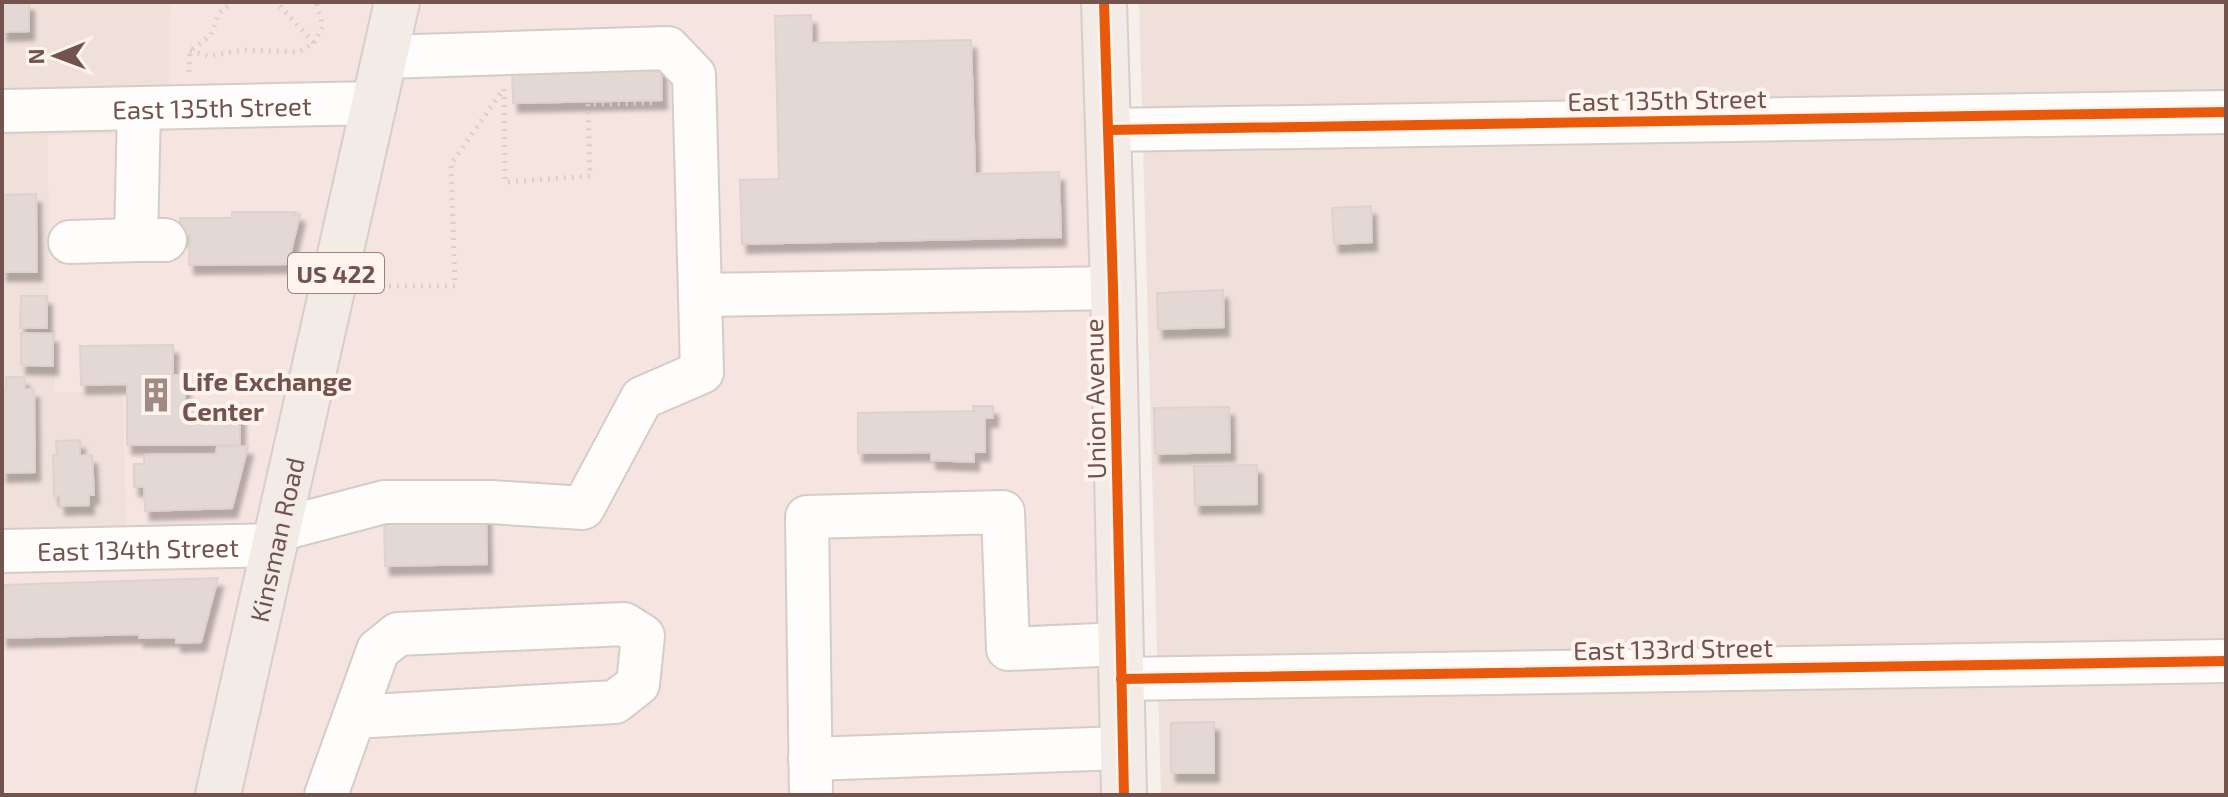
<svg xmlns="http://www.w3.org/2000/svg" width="2228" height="797" font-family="'Exo 2',sans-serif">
	<defs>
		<filter id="shadow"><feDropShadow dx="5" dy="9" stdDeviation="2" flood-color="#0004"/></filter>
	</defs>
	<rect width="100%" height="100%" fill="#f6f0eb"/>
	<g fill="#efe1d9">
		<path d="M2,2H171L169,132L48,136L51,330H56L55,392L123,390L128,565L2,567Z"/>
		<path d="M1139,2H2226V795H1161Z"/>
	</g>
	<path fill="#f5e4e0" d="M171,2H1104L1124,795H2V567L128,564L123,391L55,392L56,330H51L48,136L168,132Z"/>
	<g fill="#e3d8d3" stroke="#dfd2ce" stroke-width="2" filter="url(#shadow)">
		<path d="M2,2H29V31L2,32Z"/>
		<path d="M811,15L812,43L971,40L975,174L1059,172L1061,237L742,244L740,180L779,179L775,16Z"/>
		<path d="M661,62L662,100L513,103L512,65Z"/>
		<path d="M36,194L37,272H2V195Z"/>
		<path d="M1371,206L1372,242L1334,244L1332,208Z"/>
		<path d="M232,212H296L293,215L300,214L288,264L189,265L190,236H180V218H232Z"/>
		<path d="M1223,290L1224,327L1158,329L1157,293Z"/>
		<path d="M21,296H47V328H20Z"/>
		<path d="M21,333L53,334V366L21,365Z"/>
		<path d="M173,345V375H185V405H240V445H127V384L81,385L80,346Z"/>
		<path d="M6,377H24L25,389H34L35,472L2,473V390H6Z"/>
		<path d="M973,406H993V418H985V452H974V462L931,460V452L858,453V413L974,411Z"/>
		<path d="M1229,407L1230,452L1155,454L1154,408Z"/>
		<path d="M80,440V456L92,455L94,495H89V505L60,506V496H54L53,455H57L56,441Z"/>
		<path d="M248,446L232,508L145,511L144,487H134V464H144V455L216,454L217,447Z"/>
		<path d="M1257,465V504L1195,505L1194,466Z"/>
		<path d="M486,511L487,564L385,566L384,513Z"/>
		<path d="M218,578L201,642L176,643V637L139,638V634L2,638V585Z"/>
		<path d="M1214,722V773H1171V723Z"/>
	</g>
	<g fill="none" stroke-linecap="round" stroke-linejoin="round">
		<g stroke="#d5ccc8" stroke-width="46">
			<g id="minor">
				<path d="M385,57L668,48L694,75L700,295L1113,288"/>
				<path d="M139,108L136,240H165"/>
				<path id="s1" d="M2,111L375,103"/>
				<path d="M1108,130L2226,112"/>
				<path d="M70,242L136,240"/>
				<path d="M278,530L384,502H491L583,508L642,398L702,372L700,295"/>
				<path id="s2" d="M2,551L275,545"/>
				<path d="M1121,679L2226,661"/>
				<path d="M810,759L1122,748"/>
				<path d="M326,795L378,650L398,634L624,624L643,636L638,684L615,702L354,717"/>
				<path d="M811,795L807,517L1003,512L1008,649L1121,644"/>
			</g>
		</g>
		<g stroke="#d8cdca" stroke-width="48">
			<g id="major">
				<path d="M1104,2L1113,288L1124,795"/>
				<path id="s3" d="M218,795L397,2"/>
			</g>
		</g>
		<g stroke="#d9d0ce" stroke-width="5" stroke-dasharray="2 6" stroke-linecap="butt">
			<path d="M314,43L323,26L316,2"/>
			<path d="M190,51L209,56L244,50L299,52L314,43L276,2"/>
			<path d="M189,72L190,51L211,35L219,13L233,2"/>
			<path d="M504,89L505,182L590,176L588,104L654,103"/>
			<path d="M373,286H455L451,164L503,90"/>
		</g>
		<use href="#minor" stroke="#fefdfc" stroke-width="42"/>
		<use href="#major" stroke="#f2ebe6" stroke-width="44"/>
		<g stroke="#fef4ed" stroke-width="15">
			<g id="cycleway">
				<path d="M1104,2L1113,288L1124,795"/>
				<path d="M1108,130L2226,112"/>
				<path d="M1121,679L2226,661"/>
			</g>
		</g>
		<use href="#cycleway" stroke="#e8590c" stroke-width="10"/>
	</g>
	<defs>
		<g id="building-bare" transform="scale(2.76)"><path d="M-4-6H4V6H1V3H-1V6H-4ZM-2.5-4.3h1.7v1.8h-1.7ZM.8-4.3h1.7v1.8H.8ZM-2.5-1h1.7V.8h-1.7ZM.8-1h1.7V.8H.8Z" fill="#a18a84" stroke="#fef4ed" stroke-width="2.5" paint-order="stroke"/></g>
	</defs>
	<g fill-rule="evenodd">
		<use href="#building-bare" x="156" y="395"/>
	</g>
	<g text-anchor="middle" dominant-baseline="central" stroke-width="8" stroke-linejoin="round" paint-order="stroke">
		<rect fill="#fef4ed" stroke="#9d837d" stroke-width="2" x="288" y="253" width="96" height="40" rx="6"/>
		<g font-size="24" font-weight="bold" fill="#73534d">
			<text x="336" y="273">US 422</text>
		</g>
		<g font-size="26" fill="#73534d" stroke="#fef4ed">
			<text transform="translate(1667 99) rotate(-1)">East 135th Street</text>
			<text stroke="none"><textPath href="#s1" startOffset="210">East 135th Street</textPath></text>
			<text transform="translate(1094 399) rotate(-91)">Union Avenue</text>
			<text stroke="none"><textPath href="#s3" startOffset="262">Kinsman Road</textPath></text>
			<text stroke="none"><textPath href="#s2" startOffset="136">East 134th Street</textPath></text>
			<text transform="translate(1673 648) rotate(-1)">East 133rd Street</text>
		</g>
		<g font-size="26" font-weight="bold" fill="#73534d" stroke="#fef4ed" text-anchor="start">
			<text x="182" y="380">Life Exchange<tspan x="182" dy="30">Center</tspan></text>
		</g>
	</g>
	<rect width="2228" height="797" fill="none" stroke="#73534d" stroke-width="8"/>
	<g transform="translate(56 56) rotate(269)" stroke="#fef4ed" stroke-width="6" paint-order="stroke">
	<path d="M0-6L14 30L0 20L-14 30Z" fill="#73534d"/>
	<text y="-12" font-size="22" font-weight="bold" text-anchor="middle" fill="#73534d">N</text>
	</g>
</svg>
